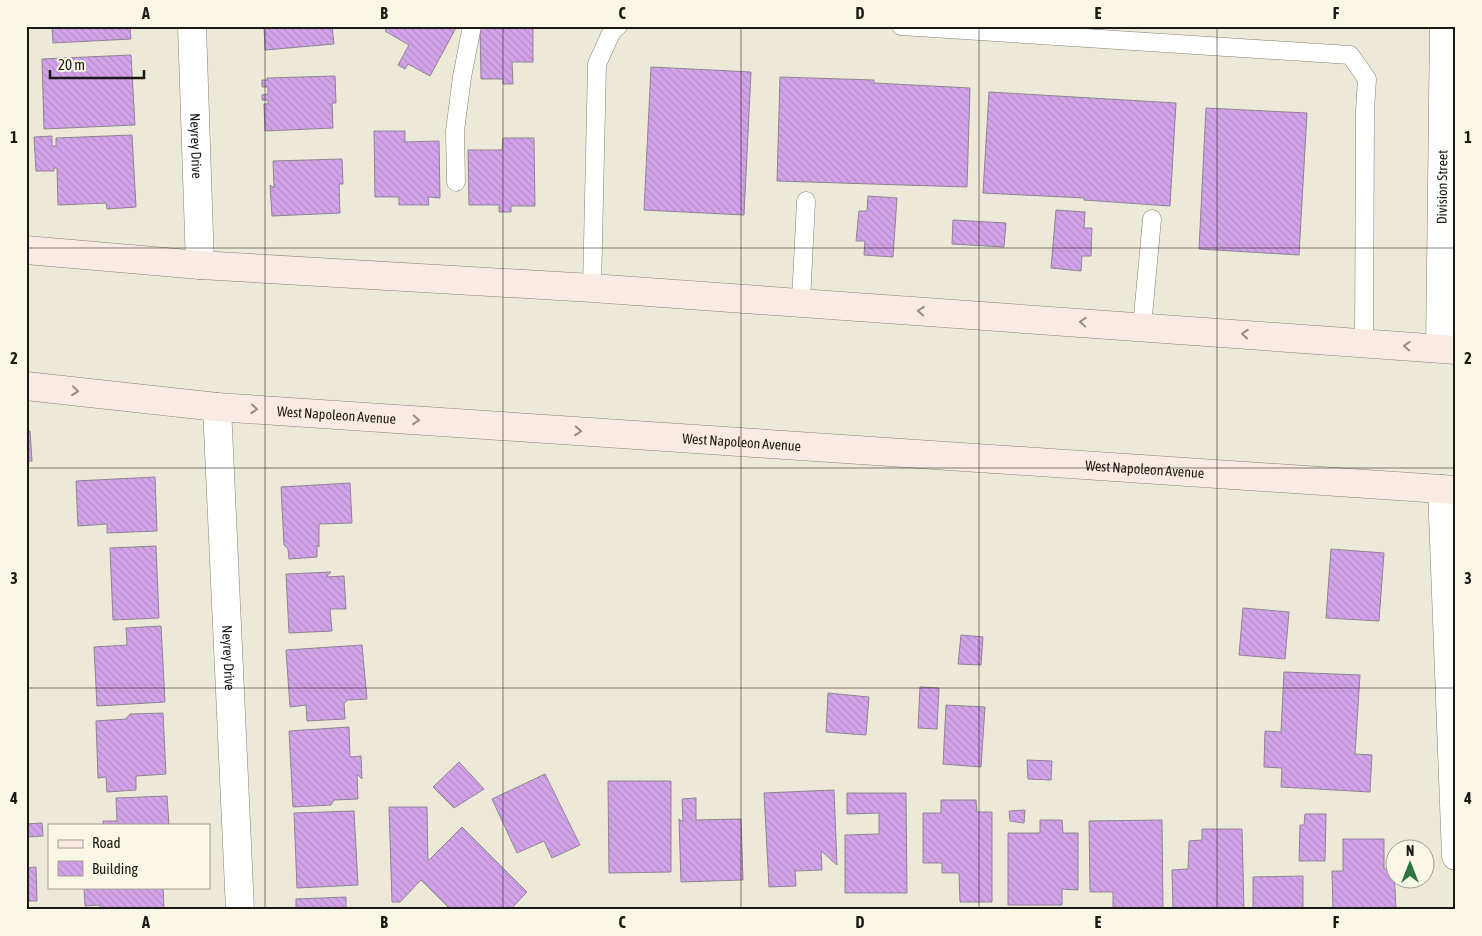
<svg xmlns="http://www.w3.org/2000/svg" width="1482" height="936" font-family="'Asap Condensed',sans-serif">
	<defs>
		<pattern id="building-back-hatch" width="6" height="6" patternUnits="userSpaceOnUse" patternTransform="scale(1.25)"><rect width="6" height="6" fill="#d3a3e9"/><path d="M-1 5l2 2M0 0l6 6M5-1l2 2" fill="none" stroke="#b58cc7"/></pattern>
	</defs>
	<rect width="100%" height="100%" fill="#ede9d9"/>
	<g fill="url(#building-back-hatch)" stroke="#8e8592">
		<path d="M52,26H130L131,39L53,43Z"/>
		<path d="M264,26H332L334,44L265,50Z"/>
		<path d="M388,26H457L430,76L408,64L405,69L398,65L409,45L385,31Z"/>
		<path d="M480,26H533V62H512L513,84H503V79H481Z"/>
		<path d="M131,55L135,125L44,129L42,59Z"/>
		<path d="M651,67L751,72L744,215L644,210Z"/>
		<path d="M335,76L336,103H332L333,128L265,131L264,104H268V100H262V95L268,94V87H262V80H267V78Z"/>
		<path d="M780,77L874,80V83L970,88L967,187L777,181Z"/>
		<path d="M989,92L1176,103L1170,206L1084,200V198L983,193Z"/>
		<path d="M1206,108L1307,113L1299,255L1199,249Z"/>
		<path d="M374,131H405V142L439,141L440,198L428,197L429,205H399V197H375Z"/>
		<path d="M132,135L136,207L107,209L106,203L58,205L57,168H54V171H36L34,137L52,136V146H56V138Z"/>
		<path d="M503,138H534L535,206H511V212H499V205H469L468,150H502Z"/>
		<path d="M342,159L343,184H339L340,213L272,216L270,185L274,188L273,161Z"/>
		<path d="M868,196L897,198L893,257L864,255L865,241H856L859,211H867Z"/>
		<path d="M1056,210L1085,212L1084,228H1092L1091,256H1082L1081,271L1051,268Z"/>
		<path d="M953,220L1006,223L1004,247L952,244Z"/>
		<path d="M26,431H30L32,461H26Z"/>
		<path d="M155,477L157,531L107,533V524L78,526L76,481Z"/>
		<path d="M350,483L352,523L319,524V547L317,545V557L289,559L288,549L284,545L281,487Z"/>
		<path d="M156,546L159,618L113,620L110,548Z"/>
		<path d="M1331,549L1384,553L1379,621L1326,618Z"/>
		<path d="M331,572L326,577L344,576L346,609H330L332,631L289,633L286,574Z"/>
		<path d="M1243,608L1289,612L1285,659L1239,655Z"/>
		<path d="M161,626L165,702L97,706L94,647L127,645L126,628Z"/>
		<path d="M961,635L983,637L981,665L958,664Z"/>
		<path d="M362,645L367,699L348,700L344,703L345,719L307,721L306,705L290,707L286,650Z"/>
		<path d="M1284,672L1360,675L1355,754L1372,755L1370,792L1281,787L1282,768L1264,767L1265,731L1281,732Z"/>
		<path d="M920,687L939,688L937,729L918,728Z"/>
		<path d="M828,693L869,697L866,735L826,732Z"/>
		<path d="M946,705L985,707L981,767L943,764Z"/>
		<path d="M163,713L166,774L136,776V790L107,792L106,777L98,778L96,721L126,719L130,714Z"/>
		<path d="M349,727L350,757L361,756L362,779L357,774L358,799L334,800L331,805L293,807L289,731Z"/>
		<path d="M1027,760L1052,761L1051,780L1028,779Z"/>
		<path d="M459,762L484,789L454,808L433,787Z"/>
		<path d="M545,774L580,845L552,858L544,841L517,853L492,799Z"/>
		<path d="M608,781H671V872L609,873Z"/>
		<path d="M834,790L837,865L821,851L822,870L795,871L796,886L769,887L764,793Z"/>
		<path d="M847,793H906L907,893H845V835L879,834V813L847,814Z"/>
		<path d="M167,796L169,825H103V821H117L116,798Z"/>
		<path d="M696,798V820L741,819L743,880L681,882L679,819L683,822L682,799Z"/>
		<path d="M941,800H976L977,812H992V902H960L959,873H942V863H923V813H941Z"/>
		<path d="M389,807H427L428,861L462,827L527,892L510,910H451L421,880L400,902H392Z"/>
		<path d="M1025,810L1024,823L1010,821L1009,811Z"/>
		<path d="M354,811L358,885L297,888L294,813Z"/>
		<path d="M1305,814H1326L1325,861H1299L1300,825H1304Z"/>
		<path d="M1040,820H1062L1063,833H1078V890L1062,889V905H1008V833H1040Z"/>
		<path d="M1162,820L1163,910H1113V892H1090L1089,821Z"/>
		<path d="M42,823L43,836L26,837V824Z"/>
		<path d="M1202,829H1242L1244,910H1173L1172,870L1188,869L1189,841L1202,840Z"/>
		<path d="M1343,839H1384V869H1394L1396,910H1333L1332,871H1343Z"/>
		<path d="M36,867L37,901H26V868Z"/>
		<path d="M1303,876V910H1253V877Z"/>
		<path d="M84,887H163L164,910H100V905L85,906Z"/>
		<path d="M346,897V910H296V899Z"/>
	</g>
	<g fill="none" stroke-linecap="round" stroke-linejoin="round">
		<g stroke="#838072" stroke-width="19">
			<g id="service">
				<path d="M901,26L1350,55L1367,79L1365,110L1364,343"/>
				<path d="M456,182L455,131L462,77L472,26"/>
				<path d="M592,288L597,64L612,31L618,26"/>
				<path d="M801,302L806,201"/>
				<path d="M1142,327L1152,219"/>
			</g>
		</g>
		<g stroke="#838072" stroke-width="29">
			<g id="minor">
				<path id="s1" d="M192,26L200,265"/>
				<path id="s2" d="M1440,348L1444,26"/>
				<path id="s3" d="M217,407L240,910"/>
				<path d="M1442,489L1456,856"/>
			</g>
		</g>
		<g stroke="#838072" stroke-width="29">
			<g id="secondary">
				<path d="M26,250L200,265L592,288L1456,350"/>
				<path id="s4" d="M26,386L217,407L1456,490"/>
			</g>
		</g>
		<use href="#service" stroke="#fff" stroke-width="18"/>
		<use href="#minor" stroke="#fff" stroke-width="28"/>
		<use href="#secondary" stroke="#faeae4" stroke-width="28"/>
	</g>
	<defs><path id="oneway-chevron" d="M-2-3.5L2.5 0L-2 3.5" fill="none" stroke-width="1.6" stroke-linecap="round" stroke-linejoin="round" transform="scale(1.25)"/></defs>
	<g stroke="#958c86">
		<use href="#oneway-chevron" transform="translate(921 311) rotate(-176)"/>
		<use href="#oneway-chevron" transform="translate(1083 322) rotate(-176)"/>
		<use href="#oneway-chevron" transform="translate(1245 334) rotate(-176)"/>
		<use href="#oneway-chevron" transform="translate(1407 346) rotate(-176)"/>
		<use href="#oneway-chevron" transform="translate(75 391) rotate(6)"/>
		<use href="#oneway-chevron" transform="translate(254 409) rotate(4)"/>
		<use href="#oneway-chevron" transform="translate(416 420) rotate(4)"/>
		<use href="#oneway-chevron" transform="translate(578 431) rotate(4)"/>
	</g>
	<path fill="none" stroke="#1a1913" stroke-width="1" stroke-opacity="0.55" d="M265,26V910M503,26V910M741,26V910M979,26V910M1217,26V910M26,248H1456M26,468H1456M26,688H1456"/>
	<g text-anchor="middle" dominant-baseline="central" stroke-width="4" stroke-linejoin="round" paint-order="stroke">
		<g font-size="14" fill="#1a1913" stroke="#faf7e6">
			<text stroke="none"><textPath href="#s1" startOffset="120">Neyrey Drive</textPath></text>
			<text stroke="none"><textPath href="#s2" startOffset="161">Division Street</textPath></text>
			<text stroke="none"><textPath href="#s4" startOffset="312">West Napoleon Avenue</textPath></text>
			<text stroke="none"><textPath href="#s4" startOffset="718">West Napoleon Avenue</textPath></text>
			<text stroke="none"><textPath href="#s4" startOffset="1122">West Napoleon Avenue</textPath></text>
			<text stroke="none"><textPath href="#s3" startOffset="251">Neyrey Drive</textPath></text>
		</g>
	</g>
	<rect width="1482" height="936" fill="none" stroke="#faf7e6" stroke-width="55"/>
	<rect x="48" y="824" width="162" height="65" fill="#faf7e6" stroke="#a09e92"/>
	<rect x="58" y="840" width="25" height="8" fill="#faeae4" stroke="#a09e92"/>
	<text x="92" y="848" font-size="15" fill="#1a1913">Road</text>
	<rect x="58" y="861" width="25" height="15" fill="url(#building-back-hatch)" stroke="#a09e92"/>
	<text x="92" y="874" font-size="15" fill="#1a1913">Building</text>
	<g transform="translate(1410 864)"><circle r="24" fill="#faf7e6" stroke="#a09e92"/>
	<path d="M0-4L9 19L0 12L-9 19Z" fill="#2e7441"/>
	<text y="-8" font-size="14" font-weight="bold" text-anchor="middle" fill="#1a1913">N</text>
	</g>
	<path d="M50 70v8h94v-8" fill="none" stroke="#1a1913" stroke-width="2.5"/>
	<text x="58" y="70" font-size="15" fill="#1a1913" stroke="#faf7e6" stroke-width="4" paint-order="stroke">20 m</text>
	<rect x="28" y="28" width="1426" height="880" fill="none" stroke="#1a1913" stroke-width="2"/>
	<g font-size="16" text-anchor="middle" font-weight="bold" fill="#1a1913">
		<text x="146" y="19">A</text>
		<text x="384" y="19">B</text>
		<text x="622" y="19">C</text>
		<text x="860" y="19">D</text>
		<text x="1098" y="19">E</text>
		<text x="1336" y="19">F</text>
		<text x="14" y="143">1</text>
		<text x="1468" y="143">1</text>
		<text x="14" y="364">2</text>
		<text x="1468" y="364">2</text>
		<text x="14" y="584">3</text>
		<text x="1468" y="584">3</text>
		<text x="14" y="804">4</text>
		<text x="1468" y="804">4</text>
		<text x="146" y="928">A</text>
		<text x="384" y="928">B</text>
		<text x="622" y="928">C</text>
		<text x="860" y="928">D</text>
		<text x="1098" y="928">E</text>
		<text x="1336" y="928">F</text>
	</g>
</svg>
